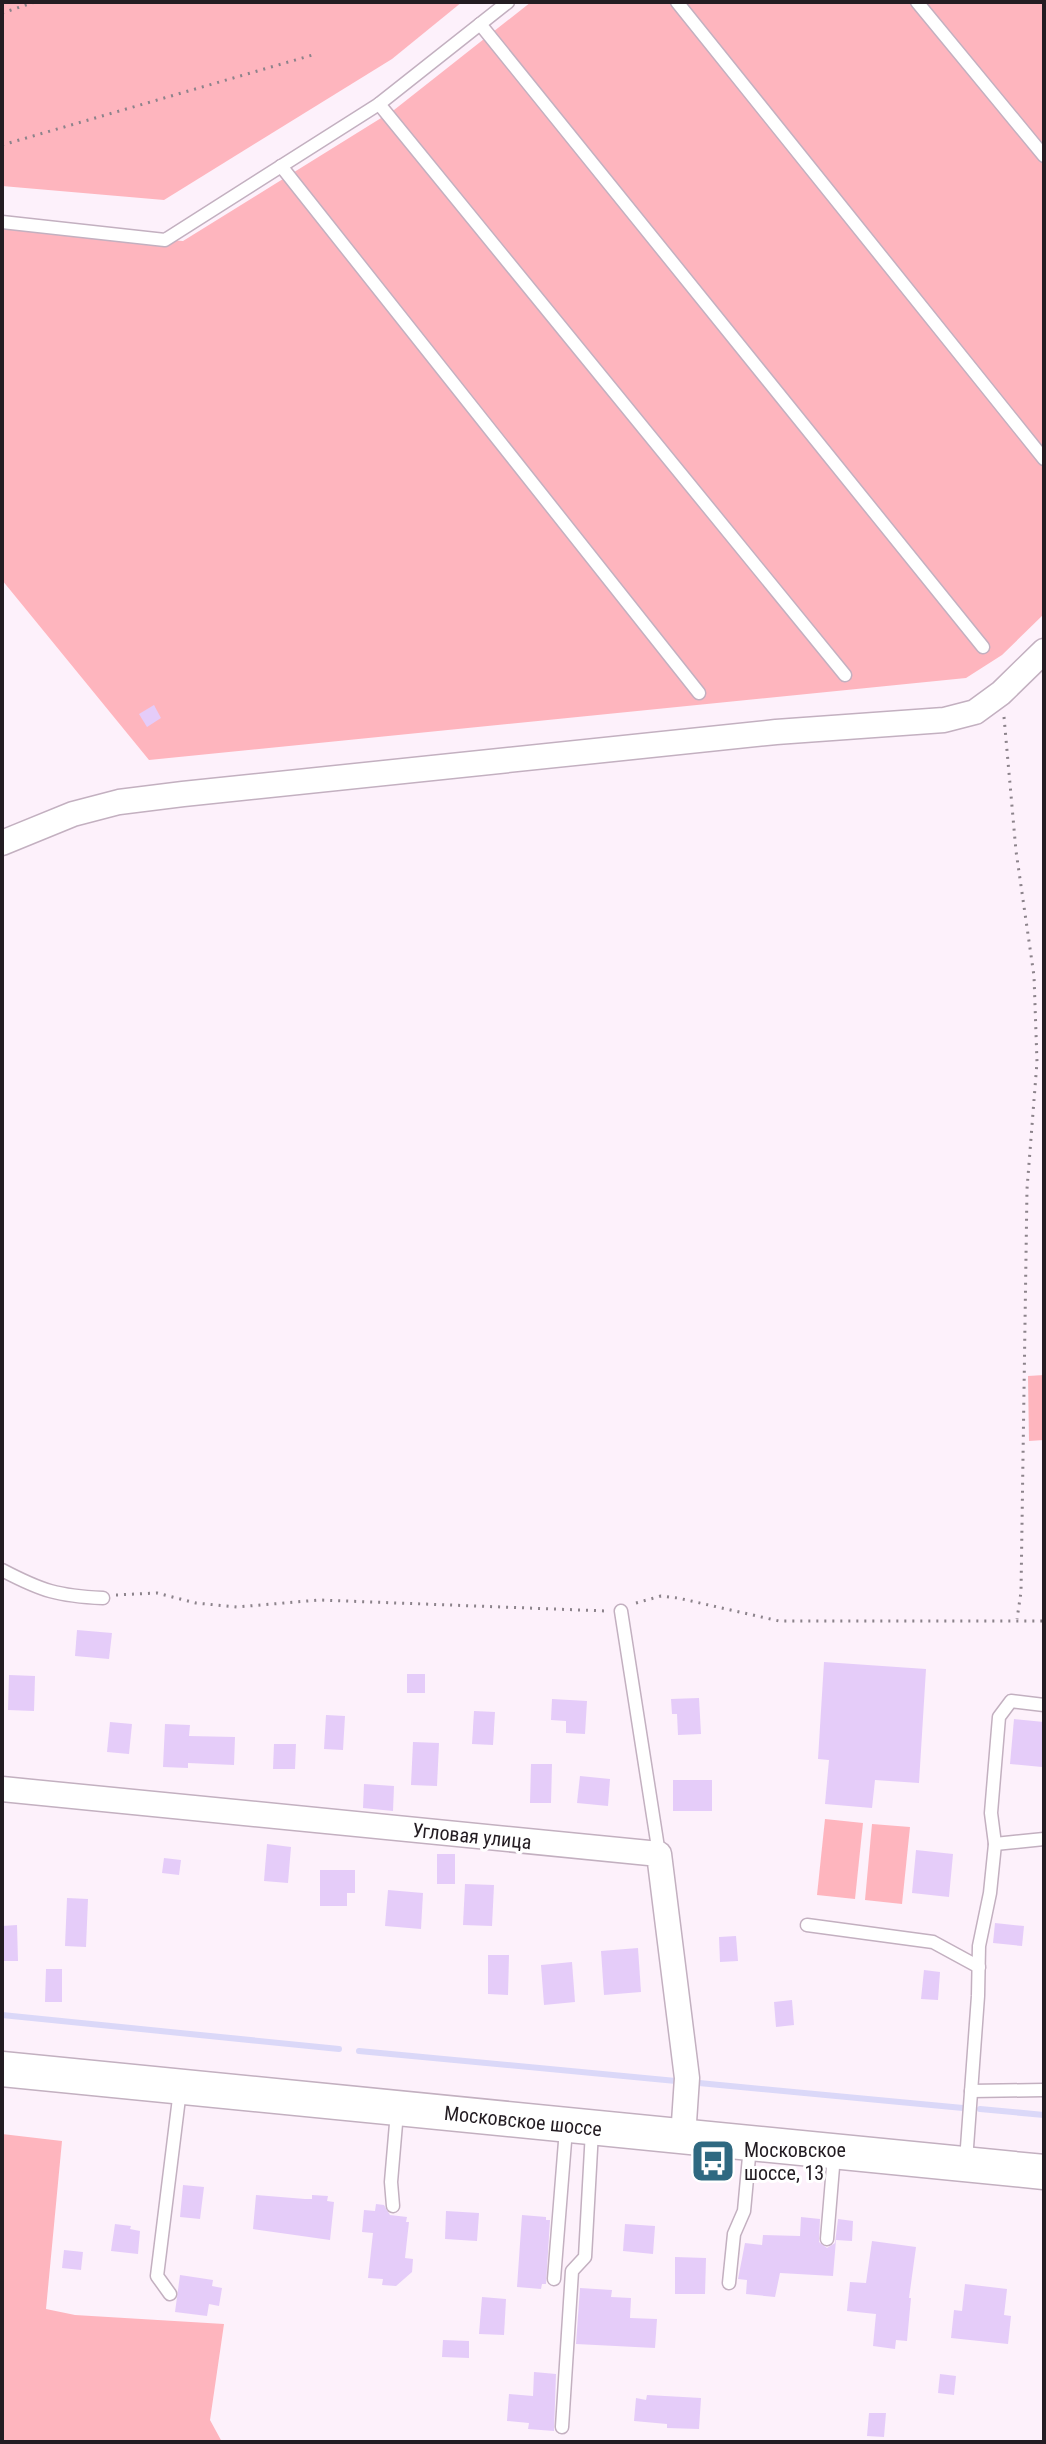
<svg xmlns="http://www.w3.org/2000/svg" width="1046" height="2444" font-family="'Roboto Condensed',sans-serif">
	<rect width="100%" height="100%" fill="#fdf1fb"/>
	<g fill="#feb5be">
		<path d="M2,2H462L392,59L164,200L2,186Z"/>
		<path d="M531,2H1044V614L1002,655L966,678L149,760L2,580V228L183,241L394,110Z"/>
		<path d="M1044,1375V1440L1029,1441L1028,1376Z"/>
		<path d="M825,1819L863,1823L855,1899L817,1895Z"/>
		<path d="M872,1824L910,1827L902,1904L865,1900Z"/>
		<path d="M2,2134L62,2141L46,2309L75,2315L224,2324L210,2420L222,2442H2Z"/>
	</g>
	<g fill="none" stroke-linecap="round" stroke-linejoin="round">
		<g stroke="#dbd8f8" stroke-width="6">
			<path d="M2,2015L339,2049"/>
			<path d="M359,2051L676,2081"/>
			<path d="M699,2083L963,2108"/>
			<path d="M980,2109L1044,2115"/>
		</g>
	</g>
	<g fill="#e5ccf9">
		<path d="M154,705L161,718L147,727L139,714Z"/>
		<path d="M77,1630L112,1633L109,1659L75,1656Z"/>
		<path d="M824,1662L926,1669L919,1783L875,1780L872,1808L825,1804L829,1760L818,1759Z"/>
		<rect x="407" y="1674" width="18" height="19"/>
		<path d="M9,1675L35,1676L34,1711L8,1710Z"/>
		<path d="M699,1698L701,1734L678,1735L677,1714H672L671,1699Z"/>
		<path d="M552,1699L587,1701L585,1734L566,1733V1721L551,1720Z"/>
		<path d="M474,1711L495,1712L493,1745L472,1744Z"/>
		<path d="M326,1715L345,1716L343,1750L324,1749Z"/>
		<path d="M1014,1719L1044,1722L1042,1767L1010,1764Z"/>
		<path d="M110,1722L132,1724L129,1754L107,1752Z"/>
		<path d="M165,1724L190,1725L189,1736L235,1737L234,1765L188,1763V1768L163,1767Z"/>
		<path d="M413,1742L439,1743L437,1786L411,1785Z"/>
		<path d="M274,1744H296L295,1769H273Z"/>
		<path d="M531,1764H552L551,1803H530Z"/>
		<path d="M580,1776L610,1779L608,1806L577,1803Z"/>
		<rect x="673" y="1780" width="39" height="31"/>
		<path d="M364,1784L394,1786L393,1811L363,1808Z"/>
		<path d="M267,1844L291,1847L288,1883L264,1881Z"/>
		<path d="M916,1850L953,1854L949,1897L912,1893Z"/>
		<rect x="437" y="1854" width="18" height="30"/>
		<path d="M164,1858L181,1860L179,1875L162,1873Z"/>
		<path d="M320,1870H355V1893H347V1906H320Z"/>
		<path d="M465,1884L494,1885L492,1926L463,1925Z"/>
		<path d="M388,1890L423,1893L421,1929L385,1926Z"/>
		<path d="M67,1898L88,1899L86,1947L65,1946Z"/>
		<path d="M995,1923L1024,1926L1022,1946L993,1943Z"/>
		<path d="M17,1925L18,1961H2V1926Z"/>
		<path d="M736,1936L738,1961L720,1962L719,1937Z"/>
		<path d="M638,1948L641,1992L604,1995L601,1951Z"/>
		<path d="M488,1955H509L508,1995L488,1994Z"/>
		<path d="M572,1962L575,2002L544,2005L541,1965Z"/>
		<path d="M46,1969H62V2002H45Z"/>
		<path d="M924,1970L940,1972L938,2000L921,1999Z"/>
		<path d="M792,2000L794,2025L776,2027L774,2002Z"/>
		<path d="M183,2185L204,2187L200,2219L180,2217Z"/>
		<path d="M256,2195L305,2199H312V2195L328,2196L327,2201L334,2202L330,2240L253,2229Z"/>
		<path d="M376,2204L384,2205L390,2215L407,2217L406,2222H409L405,2258L413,2259L412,2272L396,2286L382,2285L383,2279L368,2278L373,2233L362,2232L364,2210L375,2211Z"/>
		<path d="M446,2211L479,2213L477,2241L445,2239Z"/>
		<path d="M522,2215L546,2217V2220H550L546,2284H542L541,2289L517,2287Z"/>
		<path d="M801,2217L820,2219L819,2242L827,2248L835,2243L838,2219L853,2221L852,2241L836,2240L833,2276L780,2273L775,2297L746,2294L747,2280L738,2279L745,2243L762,2245L763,2235L800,2236Z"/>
		<path d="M115,2224L131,2226L130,2229L140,2231L138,2254L111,2251Z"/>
		<path d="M625,2224L655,2226L653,2254L623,2251Z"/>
		<path d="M872,2241L916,2247L909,2298H911L907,2341L896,2340L895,2349L873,2346L876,2314L847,2311L850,2282L866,2283Z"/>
		<path d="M64,2250L83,2252L81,2270L62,2268Z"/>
		<path d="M675,2257L706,2258L705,2294H675Z"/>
		<path d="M180,2275L213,2280L212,2286L222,2288L219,2306L209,2304L207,2316L175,2312Z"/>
		<path d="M965,2284L1007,2289L1004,2315L1011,2316L1008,2344L951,2338L954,2310L962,2311Z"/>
		<path d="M580,2288L612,2290L611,2297L631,2298L630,2318L657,2319L655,2348L576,2344Z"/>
		<path d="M482,2297L506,2299L504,2335L479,2334Z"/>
		<path d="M443,2340L469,2341V2358L442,2357Z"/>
		<path d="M534,2372L556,2374L554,2431L528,2429L529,2423L507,2421L509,2394L533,2396Z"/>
		<path d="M940,2374L956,2376L954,2395L938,2393Z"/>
		<path d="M647,2395L701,2398L699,2429L667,2428V2424L634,2421L636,2398L646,2400Z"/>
		<path d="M869,2413H886L884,2437L867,2436Z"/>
	</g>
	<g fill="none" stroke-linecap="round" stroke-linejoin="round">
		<g stroke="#c3b0c0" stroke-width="15">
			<g id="service">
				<path d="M677,2L1044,459"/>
				<path d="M917,2L1044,156"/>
				<path d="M480,24L983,647"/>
				<path d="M379,104L845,675"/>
				<path d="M281,166L699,693"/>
				<path d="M2,222L165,240L379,104L508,2"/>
				<path d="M2,1570C42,1591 58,1596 103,1598"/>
				<path d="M621,1611L659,1854"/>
				<path d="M995,1844L1044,1839"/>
				<path d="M807,1925L933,1942L979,1967"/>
				<path d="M971,2091L1044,2090"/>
				<path d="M966,2161L978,1996L979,1946L990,1893L995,1844L991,1813L999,1717L1011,1701L1044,1705"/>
				<path d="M393,2206L391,2182L397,2112"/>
				<path d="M827,2239L834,2155"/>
				<path d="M554,2279L566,2129"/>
				<path d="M729,2283L734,2234L744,2211L750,2146"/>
				<path d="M170,2294L157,2276L180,2090"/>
				<path d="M562,2427L572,2271L585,2257L592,2131"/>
			</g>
		</g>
		<g stroke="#c3b0c0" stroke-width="27">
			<g id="minor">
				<path d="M2,843L73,814L119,802L183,794L776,732L944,720L975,712L1001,693L1044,651"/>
				<path d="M2,1789L659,1854L687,2078L683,2137"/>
			</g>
		</g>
		<g stroke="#c3b0c0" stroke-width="37">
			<path id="secondary" d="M2,2069L1044,2172"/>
		</g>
		<g stroke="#8c838b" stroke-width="3" stroke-dasharray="2 6" stroke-linecap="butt">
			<path d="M2,13L35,2"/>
			<path d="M2,145L316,54"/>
			<path d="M1004,717L1016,851L1034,976L1037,1062L1027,1189L1021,1592L1017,1619"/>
			<path d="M116,1595L157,1593L196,1603L237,1607L319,1600L606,1611"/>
			<path d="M636,1603L661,1596L678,1598L779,1621H1044"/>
		</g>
		<use href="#service" stroke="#fff" stroke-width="12"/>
		<use href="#minor" stroke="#fff" stroke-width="24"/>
		<use href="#secondary" stroke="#fff" stroke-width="34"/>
	</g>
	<defs>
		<g id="bus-square" transform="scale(2.3)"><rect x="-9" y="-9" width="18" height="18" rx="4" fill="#2f6981" stroke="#fff"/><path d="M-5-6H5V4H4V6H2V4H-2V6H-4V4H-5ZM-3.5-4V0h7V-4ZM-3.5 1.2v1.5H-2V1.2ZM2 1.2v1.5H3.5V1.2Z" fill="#fff"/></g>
	</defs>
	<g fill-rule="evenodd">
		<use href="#bus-square" x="713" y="2161"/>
	</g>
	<g text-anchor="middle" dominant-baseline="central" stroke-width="6" stroke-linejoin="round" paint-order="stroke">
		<g font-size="20" fill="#231c22" stroke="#fff">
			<text transform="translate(472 1836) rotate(6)">Угловая улица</text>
			<text transform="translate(523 2121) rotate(6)">Московское шоссе</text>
		</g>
		<g font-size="20" fill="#231c22" stroke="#fff" text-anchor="start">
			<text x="744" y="2150">Московское<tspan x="744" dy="23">шоссе, 13</tspan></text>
		</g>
	</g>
	<rect width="1046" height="2444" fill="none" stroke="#231c22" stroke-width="8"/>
</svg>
